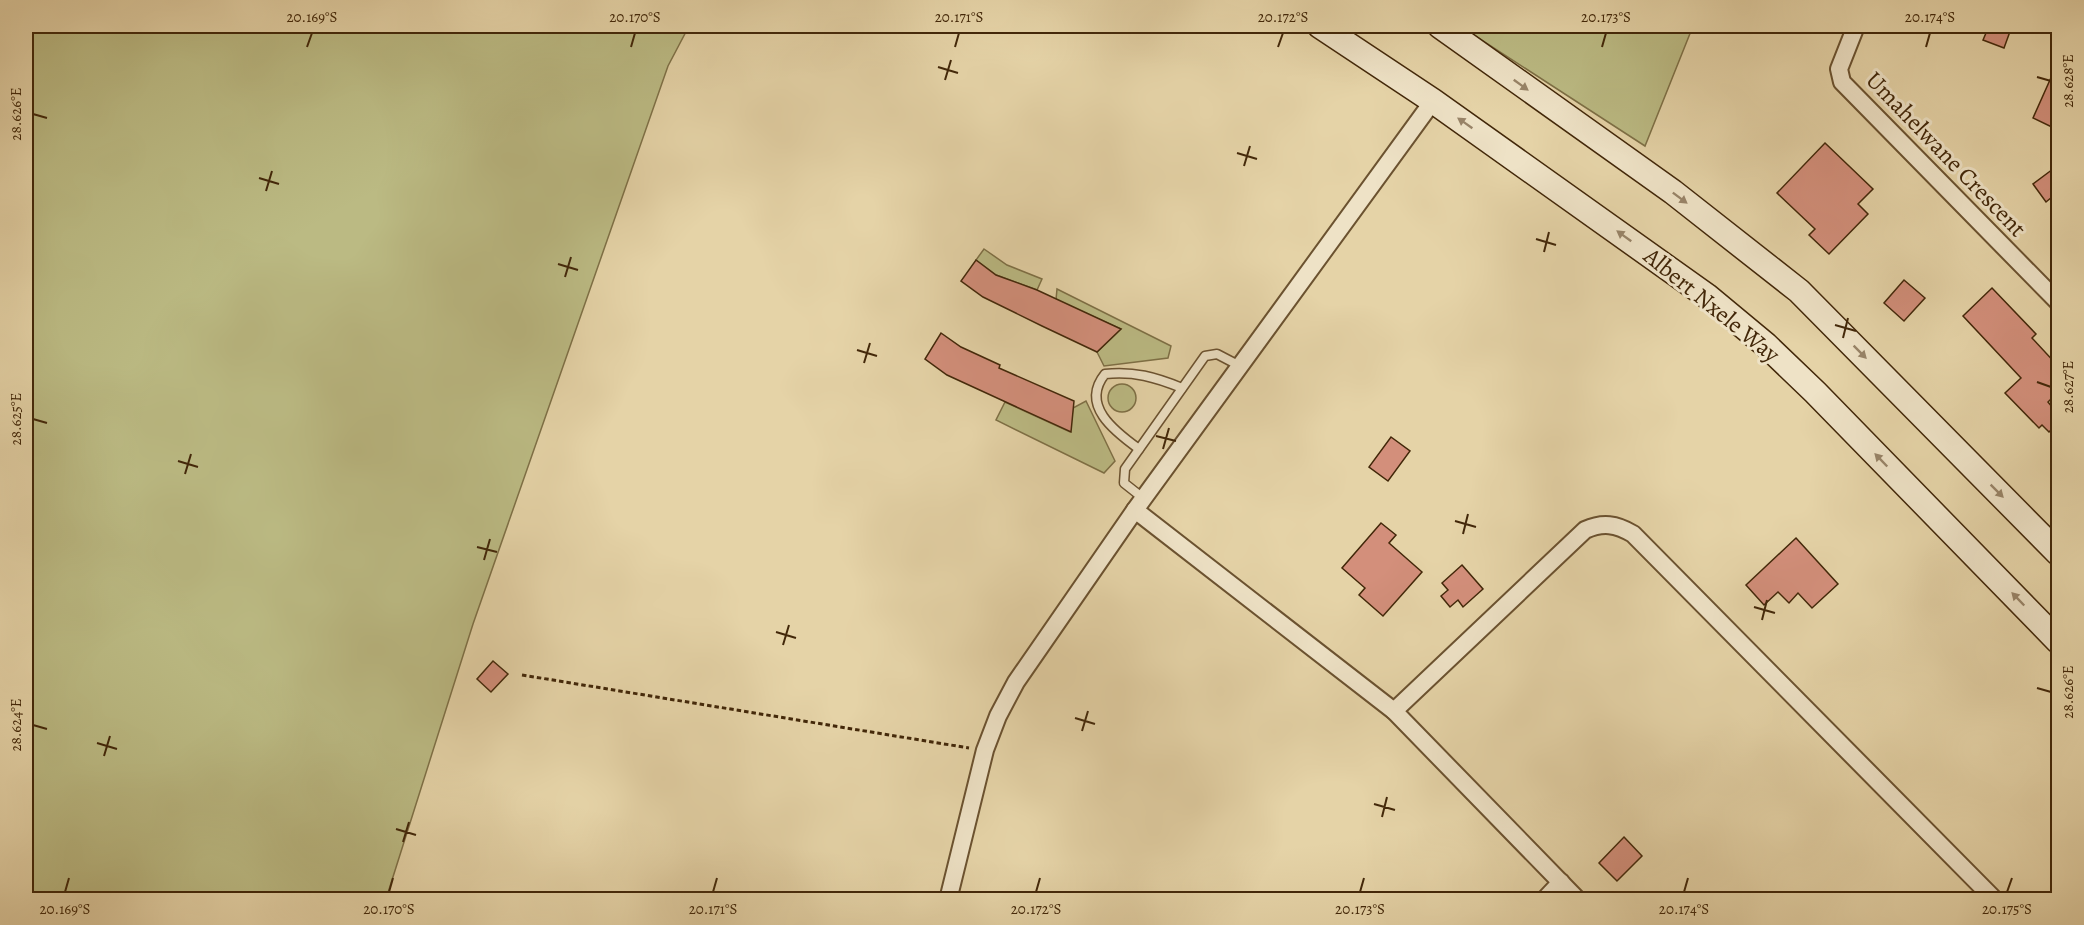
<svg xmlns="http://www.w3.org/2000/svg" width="2084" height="925" font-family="Alegreya,serif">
	<rect width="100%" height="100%" fill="#e5d3a7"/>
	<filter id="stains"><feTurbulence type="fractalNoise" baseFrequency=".00333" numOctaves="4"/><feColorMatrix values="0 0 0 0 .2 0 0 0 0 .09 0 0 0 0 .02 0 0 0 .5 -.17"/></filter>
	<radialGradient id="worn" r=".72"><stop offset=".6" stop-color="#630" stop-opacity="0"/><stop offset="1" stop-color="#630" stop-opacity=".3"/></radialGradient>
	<g fill="#bbba83" stroke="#7e7046" stroke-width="1.5">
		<path d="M26,26H689L668,66L473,624L386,899H26Z"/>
		<path d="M1460,26H1693L1645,146Z"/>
		<path d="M984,249L1007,265L1042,279L1037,290L996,275L976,260Z"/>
		<path d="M1057,289L1171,346L1168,358L1104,366L1097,352L1121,329L1056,300Z"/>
		<circle cx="1122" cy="398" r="14"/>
		<path d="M1086,401L1115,461L1104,473L996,420L1005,402L1070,432L1073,408Z"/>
	</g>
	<g fill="#d38f7b" stroke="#422709" stroke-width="1.5">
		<path d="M1989,26H2012L2004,48L1983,40Z"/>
		<path d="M2058,62V130L2033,118Z"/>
		<path d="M1825,143L1873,189L1858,204L1868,214L1829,254L1809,235L1815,229L1777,193Z"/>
		<path d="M2053,169L2058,178V192L2046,202L2033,184Z"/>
		<path d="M976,260L996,275L1037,290L1121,329L1097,352L1042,326L983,297L961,281Z"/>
		<path d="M1904,280L1925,298L1904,321L1884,303Z"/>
		<path d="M1992,288L2036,334L2032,338L2058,366V392L2048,402L2058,414V423L2049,432L2042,425L2039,428L2005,393L2021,378L1963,316Z"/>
		<path d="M941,333L961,347L1000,365L999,368L1074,401L1071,432L947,375L925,359Z"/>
		<path d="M1391,437L1410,451L1388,481L1369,467Z"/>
		<path d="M1381,523L1396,535L1389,543L1422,572L1383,616L1359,595L1365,588L1342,568Z"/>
		<path d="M1796,538L1838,584L1812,608L1798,593L1789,603L1778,592L1764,605L1746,585Z"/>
		<path d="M1462,565L1483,589L1463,607L1458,600L1450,607L1441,596L1448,590L1442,583Z"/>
		<path d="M493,661L508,674L491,692L477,679Z"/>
		<path d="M1624,837L1642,856L1617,881L1599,863Z"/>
	</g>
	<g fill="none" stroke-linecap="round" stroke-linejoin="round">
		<g stroke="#6b5230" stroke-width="11">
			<g id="lane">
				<path d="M1139,449C1114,431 1080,405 1105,374C1134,371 1155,377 1182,388"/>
				<path d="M1143,498L1124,483L1125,469L1205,356L1217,354L1240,366"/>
			</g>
		</g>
		<g stroke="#6b5230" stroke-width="20">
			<g id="street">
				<path d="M1856,26L1839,69L1842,82L2058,302"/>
				<path d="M1135,510L1394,711L1578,900"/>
				<path d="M1394,711L1585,530C1603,522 1616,524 1633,534L1995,900"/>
				<path d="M948,900L985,750L998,716L1016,682L1135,510L1433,101"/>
				<path d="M1544,900L1561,882"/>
			</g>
		</g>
		<g stroke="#422709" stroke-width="27">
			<g id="secondary">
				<path d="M1320,26L1433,101L1707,296L1766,345L1815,392L2058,641"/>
				<path d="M1440,26L1673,192L1799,291L2058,553"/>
			</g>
		</g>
		<path stroke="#422709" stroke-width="3" stroke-dasharray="4.5 3" stroke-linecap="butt" d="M522,675L969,748"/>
		<use href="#lane" stroke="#eee2c6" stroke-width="8"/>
		<use href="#street" stroke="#eee2c6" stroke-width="16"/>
		<use href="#secondary" stroke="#eee2c6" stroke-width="24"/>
	</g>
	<defs><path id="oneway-solid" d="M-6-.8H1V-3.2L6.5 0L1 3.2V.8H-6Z" transform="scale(1.5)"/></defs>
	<g fill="#988468">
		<use href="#oneway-solid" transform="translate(1521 85) rotate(36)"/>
		<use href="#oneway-solid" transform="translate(1465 123) rotate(-145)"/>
		<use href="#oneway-solid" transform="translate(1680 198) rotate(37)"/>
		<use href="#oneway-solid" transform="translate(1624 236) rotate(-144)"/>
		<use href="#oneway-solid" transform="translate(1860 352) rotate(45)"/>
		<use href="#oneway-solid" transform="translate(1881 460) rotate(-134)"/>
		<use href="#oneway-solid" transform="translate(1997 491) rotate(45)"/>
		<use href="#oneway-solid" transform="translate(2018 599) rotate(-134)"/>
	</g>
	<path fill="none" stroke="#422709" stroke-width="2" d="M307,47L312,33M631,47L635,33M955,47L959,33M1278,47L1283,33M1602,47L1606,33M1926,47L1930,33M938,67L958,73M2037,77L2051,81M945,80L951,60M33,114L47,118M1237,153L1257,159M1244,166L1250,146M259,178L279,184M266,191L272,171M1536,239L1556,245M1544,252L1549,232M558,264L578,270M565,277L571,257M1835,325L1856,331M1843,338L1848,318M857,350L877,356M864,363L870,343M2037,382L2051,387M33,419L47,423M1156,436L1176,441M1163,449L1169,428M178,461L198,467M185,474L191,454M1455,521L1476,527M1463,534L1468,514M477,547L497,552M484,560L490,539M1754,607L1775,613M1762,620L1767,600M776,632L796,638M783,645L789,625M2037,688L2051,692M1075,718L1095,724M33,725L47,729M1082,731L1088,711M97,743L117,749M104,756L110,736M1374,804L1395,810M1382,817L1387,797M396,829L416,835M403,842L409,822M65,892L69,878M389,892L393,878M713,892L717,878M1036,892L1040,878M1360,892L1364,878M1684,892L1688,878M2007,892L2012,878"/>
	<g text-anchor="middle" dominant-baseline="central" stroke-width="6" stroke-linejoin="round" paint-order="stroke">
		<g font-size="24" fill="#422709" stroke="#eee2c6">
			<text transform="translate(1946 154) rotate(46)">Umahelwane Crescent</text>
			<text transform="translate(1712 305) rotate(39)">Albert Nxele Way</text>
		</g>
	</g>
	<rect width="2084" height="925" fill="none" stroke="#e5d3a7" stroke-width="66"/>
	<rect x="33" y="33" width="2018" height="859" fill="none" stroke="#422709" stroke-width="2"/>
	<g font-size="15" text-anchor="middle" fill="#422709">
		<text x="312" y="22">20.169°S</text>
		<text x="635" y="22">20.170°S</text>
		<text x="959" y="22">20.171°S</text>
		<text x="1283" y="22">20.172°S</text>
		<text x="1606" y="22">20.173°S</text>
		<text x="1930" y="22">20.174°S</text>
		<text transform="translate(2068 81) rotate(-90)" y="5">28.628°E</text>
		<text transform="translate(16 114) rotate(-90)" y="5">28.626°E</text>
		<text transform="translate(2068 387) rotate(-90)" y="5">28.627°E</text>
		<text transform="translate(16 419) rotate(-90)" y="5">28.625°E</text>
		<text transform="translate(2068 692) rotate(-90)" y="5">28.626°E</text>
		<text transform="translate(16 725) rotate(-90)" y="5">28.624°E</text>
		<text x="65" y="914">20.169°S</text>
		<text x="389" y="914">20.170°S</text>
		<text x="713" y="914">20.171°S</text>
		<text x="1036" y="914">20.172°S</text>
		<text x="1360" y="914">20.173°S</text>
		<text x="1684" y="914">20.174°S</text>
		<text x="2007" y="914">20.175°S</text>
	</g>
	<rect width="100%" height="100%" filter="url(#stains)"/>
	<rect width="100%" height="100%" fill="url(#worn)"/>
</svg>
